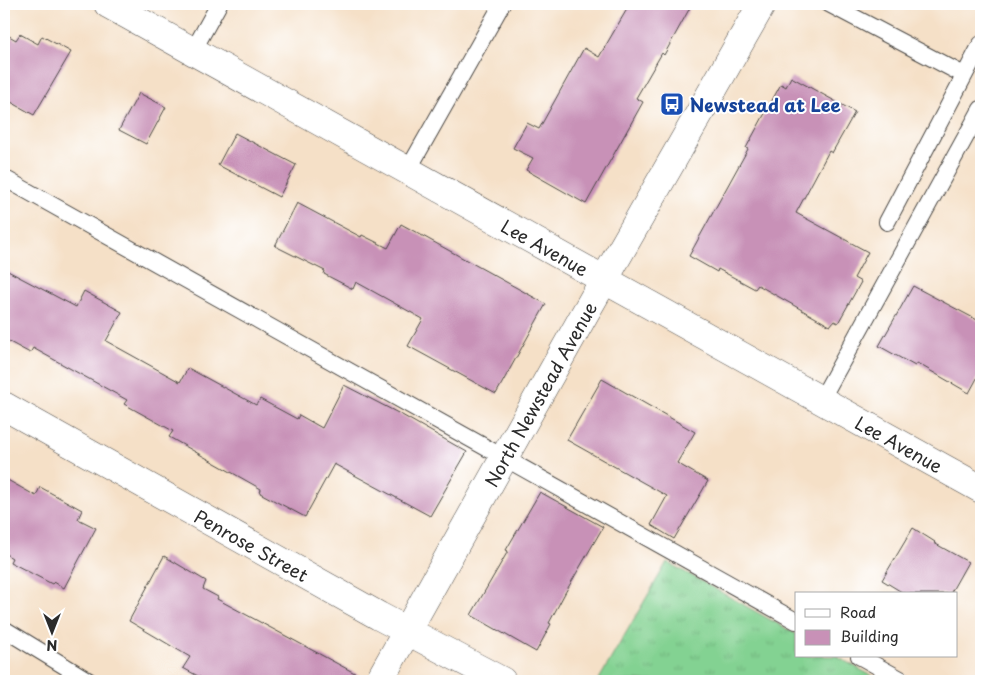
<svg xmlns="http://www.w3.org/2000/svg" width="985" height="685" font-family="'Playpen Sans',sans-serif">
	<defs>
		<pattern id="grass-tufts" width="24" height="20" patternUnits="userSpaceOnUse" patternTransform="scale(1.25)"><rect width="24" height="20" fill="#83d292"/><path d="M3 7l-1-3M5 7V3M7 7l1-3M15 17l-1-3M17 17v-4M19 17l1-3" fill="none" stroke="#71b47e"/></pattern>
	</defs>
	<rect width="100%" height="100%" fill="#fff"/>
	<filter id="ink" filterUnits="userSpaceOnUse"><feTurbulence type="fractalNoise" baseFrequency=".02" numOctaves="2"/><feDisplacementMap in="SourceGraphic" scale="10" xChannelSelector="R" yChannelSelector="G"/><feConvolveMatrix kernelMatrix="1 2 1 2 8 2 1 2 1" color-interpolation-filters="sRGB"/></filter>
	<filter id="wash" filterUnits="userSpaceOnUse"><feTurbulence type="fractalNoise" baseFrequency=".0096" numOctaves="4" result="noise"/><feDisplacementMap in="SourceGraphic" scale="20" xChannelSelector="R" yChannelSelector="G"/><feGaussianBlur stdDeviation="1.12" result="paint"/><feColorMatrix in="noise" values="0 0 0 0 0 0 0 0 0 0 0 0 0 0 0 0 0 1.4 0 .05"/><feComposite in="paint" operator="in"/></filter>
	<g filter="url(#wash)">
		<rect width="100%" height="100%" fill="#f5e0c7"/>
		<path fill="url(#grass-tufts)" stroke="#577e5e" d="M667,562L796,634V656H836L881,681H598Z"/>
		<g id="blocks">
			<g fill="#c891b7">
				<path d="M630,4H692L664,55L662,53L636,98L643,102L586,204L526,170L533,158L513,148L527,123L539,129L584,48L599,57Z"/>
				<path d="M4,33L16,40L20,34L38,44L42,36L71,52L34,115L4,98Z"/>
				<path d="M791,77L855,112L832,153L829,151L796,213L868,252L854,278L861,282L838,323L834,321L830,326L758,285L755,289L718,269L717,272L689,256L748,149L746,148L781,84L786,87Z"/>
				<path d="M139,93L166,107L146,144L119,130Z"/>
				<path d="M235,133L296,165L279,197L218,165Z"/>
				<path d="M297,203L361,237L362,235L388,248L401,224L546,304L496,394L408,346L423,319L356,282L353,289L324,274L325,271L275,246Z"/>
				<path d="M4,269L76,307L84,291L122,312L106,341L180,382L188,368L256,405L260,399L297,419L299,415L322,428L344,385L402,415L467,452L430,516L334,464L305,517L260,493L261,489L169,437L173,431L124,404L127,400L33,348L30,353L4,339Z"/>
				<path d="M913,286L981,322V371L969,393L917,363L915,366L879,346Z"/>
				<path d="M602,379L695,432L677,463L708,481L674,539L651,525L667,496L567,440Z"/>
				<path d="M4,478L36,496L40,487L82,510L78,519L96,528L64,588L54,582L52,584L10,562L12,558L4,553Z"/>
				<path d="M540,492L603,527L565,593L549,623L551,624L536,652L471,615L508,551L506,550Z"/>
				<path d="M913,528L935,542L934,543L968,562L950,594H905L882,580Z"/>
				<path d="M164,556L206,581L203,589L218,597L217,599L364,678L363,681H207L183,668L190,657L129,621Z"/>
			</g>
		</g>
	</g>
	<g filter="url(#ink)">
		<use href="#blocks" fill-opacity="0" stroke="#494642" stroke-width="1"/>
		<g fill="none" stroke-linecap="round" stroke-linejoin="round">
			<g stroke="#494642" stroke-width="18">
				<g id="lane">
					<path d="M829,4L964,75"/>
					<path d="M193,51L219,4"/>
					<path d="M408,170L502,4"/>
					<path d="M4,178L796,621"/>
					<path d="M887,222L981,44"/>
					<path d="M821,400L981,109"/>
					<path d="M4,629L89,681"/>
					<path d="M859,656L904,681"/>
				</g>
			</g>
			<g stroke="#494642" stroke-width="29">
				<g id="street">
					<path id="s1" d="M4,406L379,616L502,681"/>
				</g>
			</g>
			<g stroke="#494642" stroke-width="29">
				<g id="secondary">
					<path id="s2" d="M108,4L981,489"/>
					<path id="s3" d="M379,681L584,315L762,4"/>
				</g>
			</g>
			<use href="#lane" stroke="#fff" stroke-width="16"/>
			<use href="#street" stroke="#fff" stroke-width="28"/>
			<use href="#secondary" stroke="#fff" stroke-width="28"/>
		</g>
	</g>
	<defs>
		<g id="bus-square" transform="scale(1.25)"><rect x="-9" y="-9" width="18" height="18" rx="4" fill="#1a4fb4" stroke="#fff"/><path d="M-5-6H5V4H4V6H2V4H-2V6H-4V4H-5ZM-3.5-4V0h7V-4ZM-3.5 1.2v1.5H-2V1.2ZM2 1.2v1.5H3.5V1.2Z" fill="#fff"/></g>
	</defs>
	<g fill-rule="evenodd">
		<use href="#bus-square" x="672" y="104"/>
	</g>
	<g text-anchor="middle" dominant-baseline="central" stroke-width="4" stroke-linejoin="round" paint-order="stroke">
		<g font-size="18" font-weight="bold" fill="#164399" stroke="#fff" text-anchor="start">
			<text x="690" y="104">Newstead at Lee</text>
		</g>
		<g font-size="18" fill="#2b2b2b" stroke="#fff">
			<text stroke="none"><textPath href="#s2" startOffset="500">Lee Avenue</textPath></text>
			<text stroke="none"><textPath href="#s3" startOffset="329">North Newstead Avenue</textPath></text>
			<text stroke="none"><textPath href="#s2" startOffset="905">Lee Avenue</textPath></text>
			<text stroke="none"><textPath href="#s1" startOffset="284">Penrose Street</textPath></text>
		</g>
	</g>
	<rect width="985" height="685" fill="none" stroke="#fff" stroke-width="20"/>
	<rect x="795" y="592" width="162" height="65" fill="#ffffff" stroke="#aaaaaa"/>
	<rect x="805" y="609" width="25" height="8" fill="#ffffff" stroke="#aaaaaa"/>
	<text x="840" y="618" font-size="15" fill="#2b2b2b">Road</text>
	<rect x="805" y="630" width="25" height="15" fill="#c891b7" stroke="#aaaaaa"/>
	<text x="840" y="642" font-size="15" fill="#2b2b2b">Building</text>
	<g transform="translate(52 632) rotate(180)" stroke="#ffffff" stroke-width="4" paint-order="stroke">
	<path d="M0-4L9 19L0 12L-9 19Z" fill="#2b2b2b"/>
	<text y="-8" font-size="14" font-weight="bold" text-anchor="middle" fill="#2b2b2b">N</text>
	</g>
</svg>
